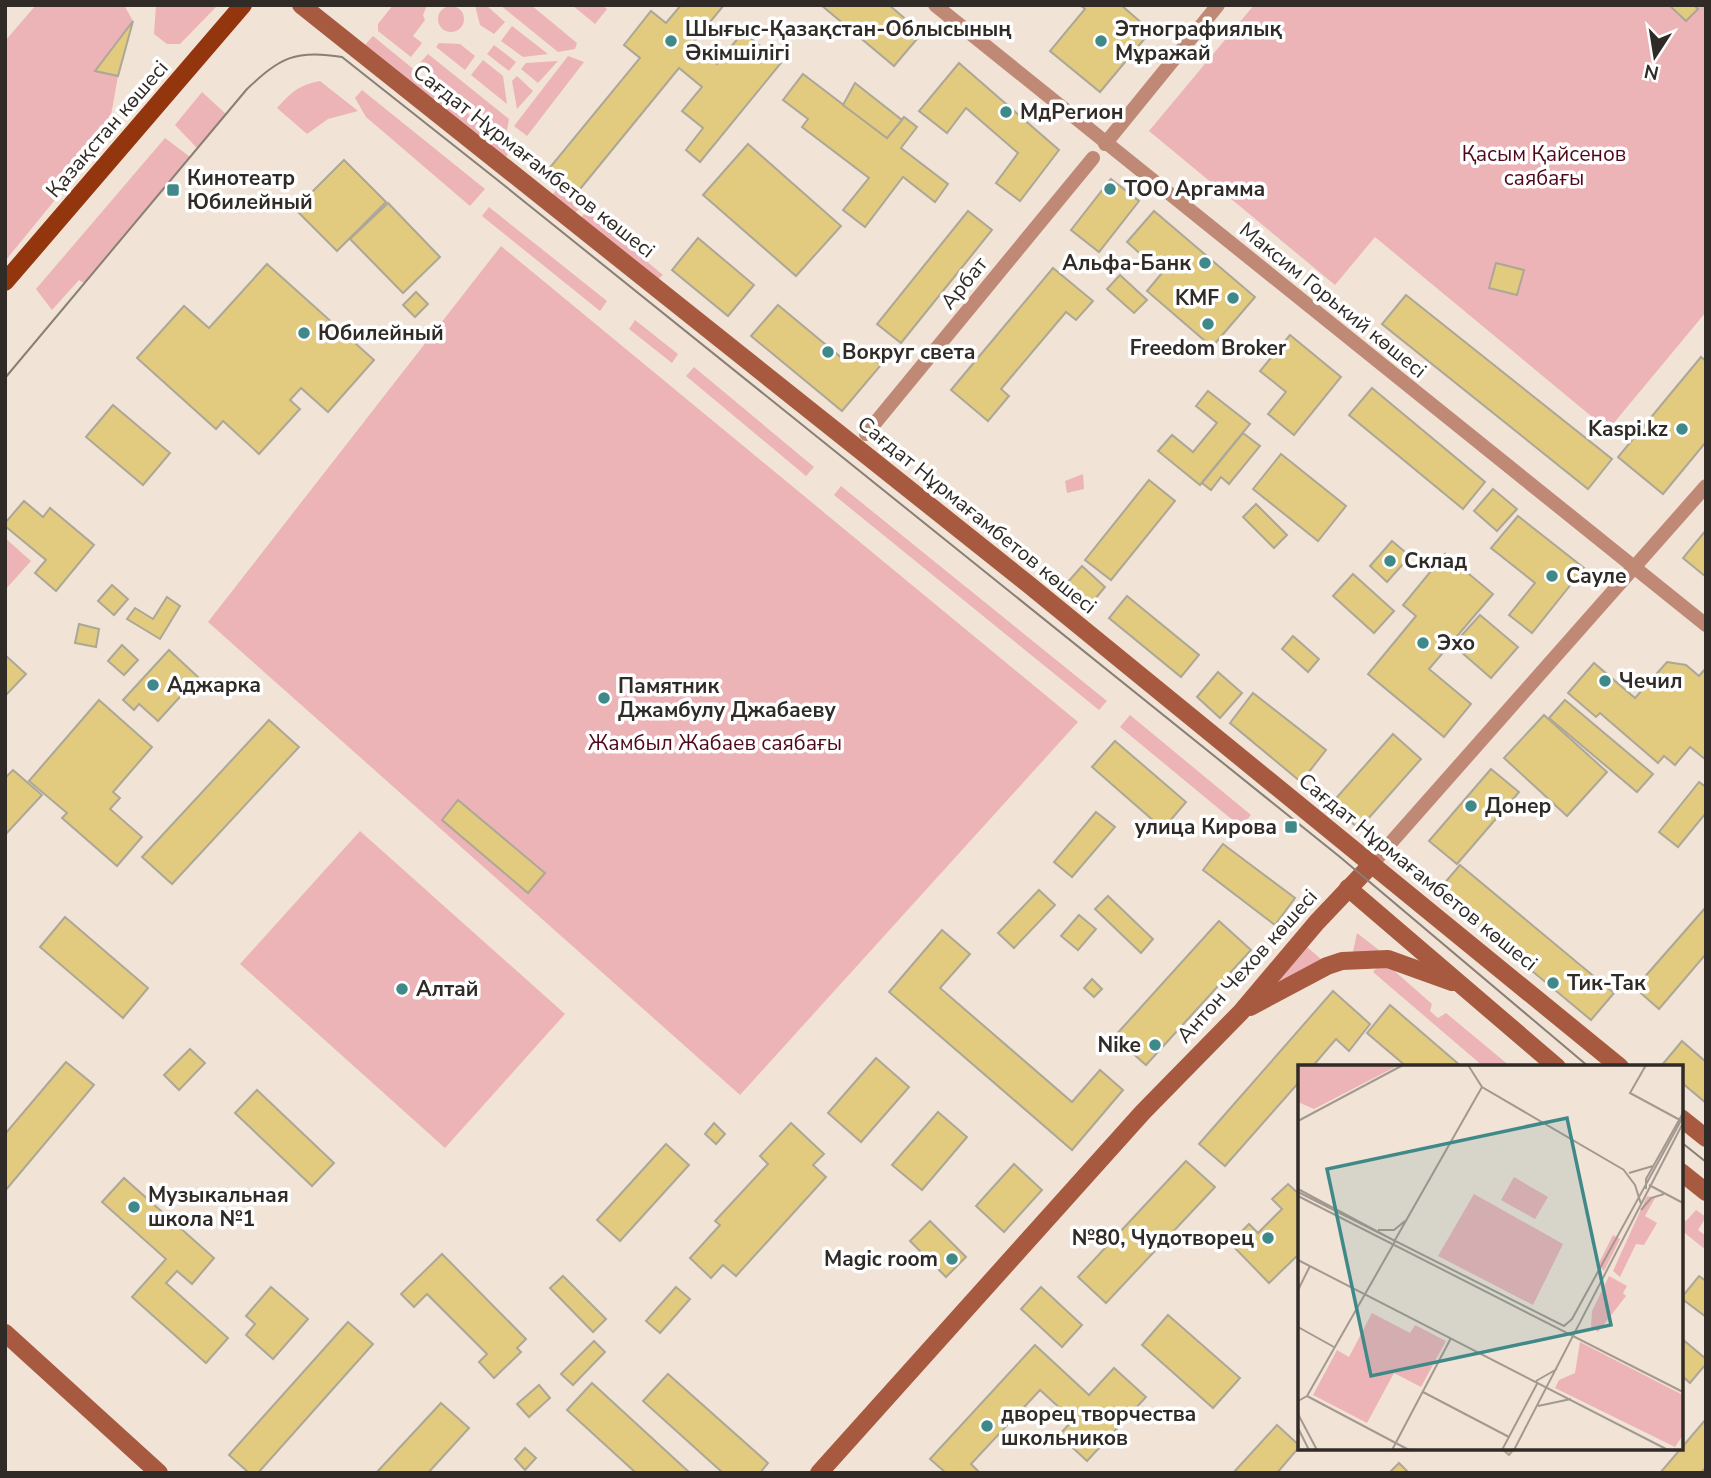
<svg xmlns="http://www.w3.org/2000/svg" width="1711" height="1478" font-family="'Nunito Sans',sans-serif">
	<rect width="100%" height="100%" fill="#f1e3d6"/>
	<g fill="#edb4b8">
		<path d="M36,5H124L133,21L96,70L118,76L110,121L53,186L59,195L5,261V41Z"/>
		<path d="M156,5H214L216,7L180,44H167L154,34Z"/>
		<path d="M393,5H427L423,15L425,20L413,36L422,43L411,57L378,31V24Z"/>
		<path d="M475,5H486L505,22L494,34L480,25Z"/>
		<path d="M500,5H531L577,43L575,49L558,52Z"/>
		<path d="M572,5H602L607,9L595,24Z"/>
		<path d="M1254,5H1706V312L1608,430L1375,237L1335,285L1149,131Z"/>
		<circle cx="451" cy="19" r="13"/>
		<path d="M512,26L548,54L523,57L501,41Z"/>
		<path d="M373,36L512,150L503,160L363,47Z"/>
		<path d="M439,43L460,44L475,56L465,70L436,47Z"/>
		<path d="M494,45L516,62L509,71L487,54Z"/>
		<path d="M428,54L509,119L506,135L419,64Z"/>
		<path d="M568,56L584,62L527,136L514,126Z"/>
		<path d="M483,60L503,76L507,104L471,75Z"/>
		<path d="M558,61L538,83L521,69L526,63Z"/>
		<path d="M517,76L533,91L517,109L512,81Z"/>
		<path d="M320,81L358,111L328,119L307,134L277,108C290,93 300,84 320,81Z"/>
		<path d="M362,90L485,189L470,206L366,117L355,98Z"/>
		<path d="M202,92L226,114L197,148L175,125Z"/>
		<path d="M165,138L190,157L84,283L79,280L52,310L36,289Z"/>
		<path d="M558,188L581,207L572,216L550,198Z"/>
		<path d="M489,207L607,301L600,311L482,216Z"/>
		<path d="M586,211L663,275L655,282L579,221Z"/>
		<path d="M501,246L1078,722L740,1095L208,622Z"/>
		<path d="M635,320L678,354L672,363L629,329Z"/>
		<path d="M694,367L814,467L806,476L686,376Z"/>
		<path d="M1083,474L1084,489L1067,493L1065,481Z"/>
		<path d="M841,486L1107,701L1099,710L834,495Z"/>
		<path d="M5,538L31,561L5,590Z"/>
		<path d="M1130,715L1251,815L1241,827L1120,727Z"/>
		<path d="M360,831L565,1014L445,1148L240,964Z"/>
		<path d="M1357,933L1384,954L1353,952Z"/>
		<path d="M1307,947L1322,960L1272,988Z"/>
		<path d="M1383,961L1432,1004L1430,1011L1438,1018L1446,1013L1511,1067H1484L1373,972Z"/>
		<path d="M1696,1210L1706,1217L1698,1230L1706,1236V1250L1681,1230V1218L1686,1221Z"/>
	</g>
	<g fill="#e2ca7e" stroke="#aca797" stroke-width="2">
		<path d="M681,5H724L692,44L717,64L743,32L781,63L700,162L686,150L703,128L682,111L702,87L679,68L576,194L547,171L640,58L624,45L651,11L666,23Z"/>
		<path d="M821,5H889L922,33L894,66Z"/>
		<path d="M1080,5H1121L1151,31L1100,92L1050,51L1085,9Z"/>
		<path d="M1669,5H1694L1698,9L1686,21Z"/>
		<path d="M133,21L118,76L95,71Z"/>
		<path d="M959,63L1059,150L1020,201L996,183L1018,153L966,108L947,133L919,111Z"/>
		<path d="M803,74L887,138L904,117L917,127L901,148L948,184L935,202L903,177L865,227L843,210L869,178L802,127L808,119L783,100Z"/>
		<path d="M855,83L902,120L887,138L843,105Z"/>
		<path d="M748,144L841,226L796,276L703,195Z"/>
		<path d="M344,160L386,202L337,251L295,209Z"/>
		<path d="M1111,179L1139,201L1099,252L1071,230Z"/>
		<path d="M388,203L440,257L403,293L350,239Z"/>
		<path d="M968,211L992,230L901,343L877,324Z"/>
		<path d="M1154,211L1255,297L1212,347L1147,291L1162,273L1127,242Z"/>
		<path d="M698,238L754,285L728,316L672,270Z"/>
		<path d="M1496,263L1524,270L1517,295L1489,288Z"/>
		<path d="M267,264L374,360L328,412L301,388L290,400L300,409L259,454L223,421L216,429L137,358L184,306L209,328Z"/>
		<path d="M1053,268L1093,301L1076,320L1066,312L1001,389L1009,396L988,421L951,390Z"/>
		<path d="M1120,275L1147,300L1134,313L1107,289Z"/>
		<path d="M416,292L428,304L415,317L403,305Z"/>
		<path d="M1406,295L1612,459L1588,489L1382,324Z"/>
		<path d="M778,305L843,359L855,344L881,365L842,411L751,336Z"/>
		<path d="M1290,335L1341,377L1294,435L1268,414L1286,392L1260,371Z"/>
		<path d="M1701,357L1706,361V442L1663,494L1618,457Z"/>
		<path d="M1372,388L1485,482L1463,509L1349,415Z"/>
		<path d="M1208,391L1250,424L1200,485L1158,451L1172,435L1193,452L1217,423L1196,406Z"/>
		<path d="M113,405L170,453L143,485L86,437Z"/>
		<path d="M1243,433L1260,446L1229,484L1221,477L1211,490L1202,483Z"/>
		<path d="M1281,454L1346,506L1318,541L1253,489Z"/>
		<path d="M1149,480L1175,501L1111,580L1085,560Z"/>
		<path d="M1493,489L1517,509L1497,531L1474,511Z"/>
		<path d="M24,501L43,517L50,508L94,545L56,591L35,573L46,560L5,526V523Z"/>
		<path d="M1256,504L1287,535L1274,548L1243,517Z"/>
		<path d="M1518,516L1584,568L1532,633L1509,615L1535,583L1491,548Z"/>
		<path d="M1706,530V577L1683,558Z"/>
		<path d="M1392,541L1410,556L1387,582L1370,566Z"/>
		<path d="M1445,554L1493,594L1429,669L1471,704L1444,737L1368,674L1416,616L1403,605Z"/>
		<path d="M1082,566L1105,587L1084,612L1060,591Z"/>
		<path d="M1353,574L1394,611L1374,633L1333,596Z"/>
		<path d="M112,585L128,599L114,615L98,601Z"/>
		<path d="M1127,596L1199,655L1181,677L1109,618Z"/>
		<path d="M167,597L180,606L160,639L127,619L135,608L153,619Z"/>
		<path d="M1480,615L1518,647L1491,678L1453,645Z"/>
		<path d="M79,624L99,629L96,647L75,643Z"/>
		<path d="M1293,636L1319,659L1308,672L1282,649Z"/>
		<path d="M122,645L138,660L124,675L108,661Z"/>
		<path d="M169,650L198,677L158,721L139,704L134,710L123,700Z"/>
		<path d="M5,655L26,674L5,696Z"/>
		<path d="M1667,662L1686,665L1699,676L1706,668V760L1690,747L1675,765L1664,756L1658,763L1600,713L1596,717L1568,693L1594,663L1635,698Z"/>
		<path d="M1218,672L1242,693L1220,718L1197,697Z"/>
		<path d="M1253,693L1326,750L1301,782L1230,723Z"/>
		<path d="M99,700L152,747L113,792L120,798L110,809L142,837L117,866L62,818L67,813L29,781Z"/>
		<path d="M1565,700L1653,774L1637,792L1549,718Z"/>
		<path d="M1544,715L1607,772L1567,816L1504,758Z"/>
		<path d="M269,720L299,747L172,884L142,857Z"/>
		<path d="M1393,734L1421,759L1359,829L1331,804Z"/>
		<path d="M1115,741L1186,802L1163,829L1092,767Z"/>
		<path d="M1491,769L1519,792L1457,864L1429,841Z"/>
		<path d="M13,770L42,795L5,835V778Z"/>
		<path d="M1699,782L1706,787V813L1678,847L1659,832Z"/>
		<path d="M458,800L545,873L528,893L442,820Z"/>
		<path d="M1096,812L1115,827L1072,877L1054,862Z"/>
		<path d="M1223,844L1295,898L1275,925L1203,870Z"/>
		<path d="M1460,865L1614,993L1591,1020L1437,892Z"/>
		<path d="M1039,890L1055,905L1014,948L998,933Z"/>
		<path d="M1108,896L1153,939L1141,953L1095,909Z"/>
		<path d="M1706,907V954L1659,1009L1635,988Z"/>
		<path d="M1079,915L1096,929L1078,950L1061,936Z"/>
		<path d="M65,917L148,988L123,1018L40,947Z"/>
		<path d="M1219,921L1251,950L1146,1065L1114,1037Z"/>
		<path d="M942,930L970,954L940,988L1072,1102L1100,1070L1123,1090L1072,1150L889,992Z"/>
		<path d="M1092,979L1102,989L1094,997L1084,988Z"/>
		<path d="M1333,991L1370,1024L1349,1051L1336,1039L1312,1067H1300V1081L1225,1166L1199,1144Z"/>
		<path d="M1390,1005L1462,1067H1407L1367,1033Z"/>
		<path d="M1682,1041L1706,1062V1103L1681,1082V1067L1662,1065Z"/>
		<path d="M190,1049L205,1063L179,1090L164,1075Z"/>
		<path d="M876,1058L909,1087L861,1142L828,1113Z"/>
		<path d="M66,1062L94,1085L5,1191V1134Z"/>
		<path d="M257,1090L334,1163L312,1186L235,1113Z"/>
		<path d="M938,1112L967,1137L922,1190L892,1165Z"/>
		<path d="M714,1123L725,1134L716,1144L705,1134Z"/>
		<path d="M791,1123L824,1154L813,1165L826,1177L736,1276L723,1265L711,1278L690,1258L720,1225L715,1221L768,1164L760,1156Z"/>
		<path d="M666,1144L689,1165L620,1241L597,1220Z"/>
		<path d="M1186,1161L1215,1187L1106,1303L1078,1277Z"/>
		<path d="M1014,1164L1042,1190L1004,1232L976,1206Z"/>
		<path d="M124,1178L214,1258L192,1284L177,1271L166,1283L228,1338L206,1363L132,1297L166,1259L102,1202Z"/>
		<path d="M1288,1184L1300,1195V1253L1269,1283L1230,1243L1249,1224L1258,1233L1282,1209L1272,1199Z"/>
		<path d="M930,1221L966,1257L946,1277L910,1241Z"/>
		<path d="M442,1254L526,1339L517,1348L521,1352L494,1378L479,1362L487,1354L427,1294L414,1307L401,1294Z"/>
		<path d="M563,1276L606,1319L593,1332L550,1288Z"/>
		<path d="M1699,1276L1706,1281V1317L1681,1298Z"/>
		<path d="M271,1287L308,1319L273,1359L246,1335L255,1324L246,1316Z"/>
		<path d="M676,1287L690,1299L660,1333L646,1321Z"/>
		<path d="M1041,1287L1082,1325L1062,1347L1021,1309Z"/>
		<path d="M1168,1315L1240,1378L1213,1408L1142,1345Z"/>
		<path d="M348,1322L373,1344L258,1473H249L229,1455Z"/>
		<path d="M1681,1338L1706,1359V1364L1690,1383L1681,1375Z"/>
		<path d="M594,1341L605,1352L573,1385L561,1374Z"/>
		<path d="M1035,1345L1089,1395L1114,1368L1146,1397L1087,1461L1059,1435L1073,1420L1040,1390L971,1464L980,1473H946L930,1459Z"/>
		<path d="M668,1374L768,1463L760,1473H723L643,1401Z"/>
		<path d="M592,1383L690,1473H636L567,1410Z"/>
		<path d="M539,1385L550,1398L529,1417L517,1404Z"/>
		<path d="M441,1403L469,1428L428,1473H376Z"/>
		<path d="M1706,1419V1467L1701,1473H1660Z"/>
		<path d="M1277,1425L1300,1446L1277,1473H1233Z"/>
		<path d="M525,1448L536,1458L525,1470L515,1459Z"/>
		<path d="M1501,1448H1515L1509,1455Z"/>
		<path d="M1399,1463L1409,1473H1389Z"/>
	</g>
	<g fill="none" stroke-linecap="round" stroke-linejoin="round">
		<g stroke="#bf8976" stroke-width="14">
			<path d="M935,5L1706,625"/>
			<path d="M1105,144L1218,5"/>
			<path d="M866,434L1093,158"/>
			<path d="M1372,864L1706,486"/>
		</g>
		<g stroke="#a75a3f" stroke-width="18">
			<path d="M301,5L1028,584L1620,1067"/>
			<path d="M1348,888L1557,1067"/>
			<path d="M1250,1007L1327,966L1342,961L1388,959L1452,982"/>
			<path d="M1681,1118L1706,1138"/>
			<path d="M1681,1172L1706,1192"/>
			<path d="M5,1333L159,1473"/>
			<path d="M819,1473L1143,1112L1241,1012L1317,922L1372,864"/>
		</g>
		<path stroke="#93350d" stroke-width="18" d="M5,282L243,5"/>
		<g stroke="#887f76" stroke-width="2">
			<path d="M5,378L247,89C280,58 295,49 342,57L495,178L1340,857L1589,1067"/>
			<path d="M1681,1142L1706,1162"/>
		</g>
	</g>
	<g fill="#408989" stroke="#fff" stroke-width="2.5">
		<circle cx="671" cy="41" r="7"/>
		<circle cx="1101" cy="41" r="7"/>
		<circle cx="1006" cy="112" r="7"/>
		<circle cx="1110" cy="189" r="7"/>
		<rect x="166" y="183" width="14" height="14" rx="3.5"/>
		<circle cx="1205" cy="263" r="7"/>
		<circle cx="1233" cy="298" r="7"/>
		<circle cx="1208" cy="324" r="7"/>
		<circle cx="304" cy="333" r="7"/>
		<circle cx="828" cy="352" r="7"/>
		<circle cx="1682" cy="429" r="7"/>
		<circle cx="1390" cy="561" r="7"/>
		<circle cx="1552" cy="576" r="7"/>
		<circle cx="1423" cy="643" r="7"/>
		<circle cx="1605" cy="681" r="7"/>
		<circle cx="153" cy="685" r="7"/>
		<circle cx="604" cy="698" r="7"/>
		<circle cx="1471" cy="806" r="7"/>
		<rect x="1284" y="820" width="14" height="14" rx="3.5"/>
		<circle cx="1553" cy="983" r="7"/>
		<circle cx="402" cy="989" r="7"/>
		<circle cx="1155" cy="1045" r="7"/>
		<circle cx="134" cy="1207" r="7"/>
		<circle cx="1268" cy="1238" r="7"/>
		<circle cx="952" cy="1259" r="7"/>
		<circle cx="987" cy="1426" r="7"/>
	</g>
	<g text-anchor="middle" dominant-baseline="central" stroke-width="7" stroke-linejoin="round" paint-order="stroke">
		<g font-size="21" font-weight="bold" fill="#302b26" stroke="#fff" text-anchor="start">
			<text x="685" y="29">Шығыс-Қазақстан-Облысының<tspan x="685" dy="24">Әкімшілігі</tspan></text>
			<text x="1115" y="29">Этнографиялық<tspan x="1115" dy="24">Мұражай</tspan></text>
			<text x="1020" y="112">МдРегион</text>
			<text x="187" y="178">Кинотеатр<tspan x="187" dy="24">Юбилейный</tspan></text>
			<text x="1124" y="189">ТОО Аргамма</text>
			<text x="1191" y="263" text-anchor="end">Альфа-Банк</text>
			<text x="1219" y="298" text-anchor="end">KMF</text>
			<text x="318" y="333">Юбилейный</text>
			<text x="1208" y="348" text-anchor="middle">Freedom Broker</text>
			<text x="842" y="352">Вокруг света</text>
			<text x="1668" y="429" text-anchor="end">Kaspi.kz</text>
			<text x="1404" y="561">Склад</text>
			<text x="1566" y="576">Сауле</text>
			<text x="1437" y="643">Эхо</text>
			<text x="1619" y="681">Чечил</text>
			<text x="167" y="685">Аджарка</text>
			<text x="618" y="686">Памятник<tspan x="618" dy="24">Джамбулу Джабаеву</tspan></text>
			<text x="1485" y="806">Донер</text>
			<text x="1277" y="827" text-anchor="end">улица Кирова</text>
			<text x="1567" y="983">Тик-Так</text>
			<text x="416" y="989">Алтай</text>
			<text x="1141" y="1045" text-anchor="end">Nike</text>
			<text x="148" y="1195">Музыкальная<tspan x="148" dy="24">школа №1</tspan></text>
			<text x="1254" y="1238" text-anchor="end">№80, Чудотворец</text>
			<text x="938" y="1259" text-anchor="end">Magic room</text>
			<text x="1001" y="1414">дворец творчества<tspan x="1001" dy="24">школьников</tspan></text>
		</g>
		<g font-size="21" fill="#302b26" stroke="#fff">
			<text transform="translate(107 129) rotate(-49)">Қазақстан көшесі</text>
			<text transform="translate(534 161) rotate(38)">Сағдат Нұрмағамбетов көшесі</text>
			<text transform="translate(964 283) rotate(-51)">Арбат</text>
			<text transform="translate(1333 300) rotate(39)">Максим Горький көшесі</text>
			<text transform="translate(977 515) rotate(39)">Сағдат Нұрмағамбетов көшесі</text>
			<text transform="translate(1418 872) rotate(39)">Сағдат Нұрмағамбетов көшесі</text>
			<text transform="translate(1247 966) rotate(-48)">Антон Чехов көшесі</text>
		</g>
		<g font-size="21" fill="#51071a" stroke="#fff">
			<text x="1544" y="154">Қасым Қайсенов<tspan x="1544" dy="24">саябағы</tspan></text>
			<text x="715" y="743">Жамбыл Жабаев саябағы</text>
		</g>
	</g>
	<g transform="translate(1298 1065)">
		<rect width="385" height="385" fill="#f1e3d6"/>
		<path d="M0,0H99V1L16,44L0,37ZM216,112L250,132L237,154L203,135ZM176,129L265,179L235,240L140,191ZM349,131L357,133L347,151L359,158L346,180L338,179L322,212L315,206ZM315,170L322,174L306,206L300,200ZM311,211L329,221L325,228L328,231L300,267L293,261L294,246ZM74,248L112,268L117,260L148,276L123,322L96,308L69,358L15,330L39,285L51,292ZM282,277L385,330V370L377,382L257,323L261,315L277,308Z" fill="#edb4b8"/>
		<path fill="none" stroke="#a49990" stroke-width="2" d="M170,0L184,22L326,105M348,0L332,28L382,55M0,56L105,0M325,104L337,120L343,139M331,108L355,101M351,120L385,138M0,124L97,176L95,180M348,124V114L385,48M0,127L266,261L274,254L385,52M0,131L385,327M343,145L353,133L366,129M80,165H96L107,156M97,175L184,22M0,195L370,385M0,225L12,201M0,262L36,282M238,316L259,304M125,327L211,372M9,331L111,385M0,336L9,331L95,180M240,341L273,334M0,349L19,385M0,363L11,385M94,385L153,273M204,385L240,317M216,385L385,58"/>
		<path fill="#408989" fill-opacity="0.15" stroke="#408989" stroke-width="3.5" d="M269,53L313,260L73,311L29,104Z"/>
		<rect width="385" height="385" fill="none" stroke="#302b26" stroke-width="3.5"/>
	</g>
	<rect width="1711" height="1478" fill="none" stroke="#302b26" stroke-width="14"/>
	<g transform="translate(1655 56) rotate(192)" stroke="#ffffff" stroke-width="5" paint-order="stroke">
	<path d="M0-5L12 26L0 18L-12 26Z" fill="#302b26"/>
	<text y="-10" font-size="19" font-weight="bold" text-anchor="middle" fill="#302b26">N</text>
	</g>
</svg>
